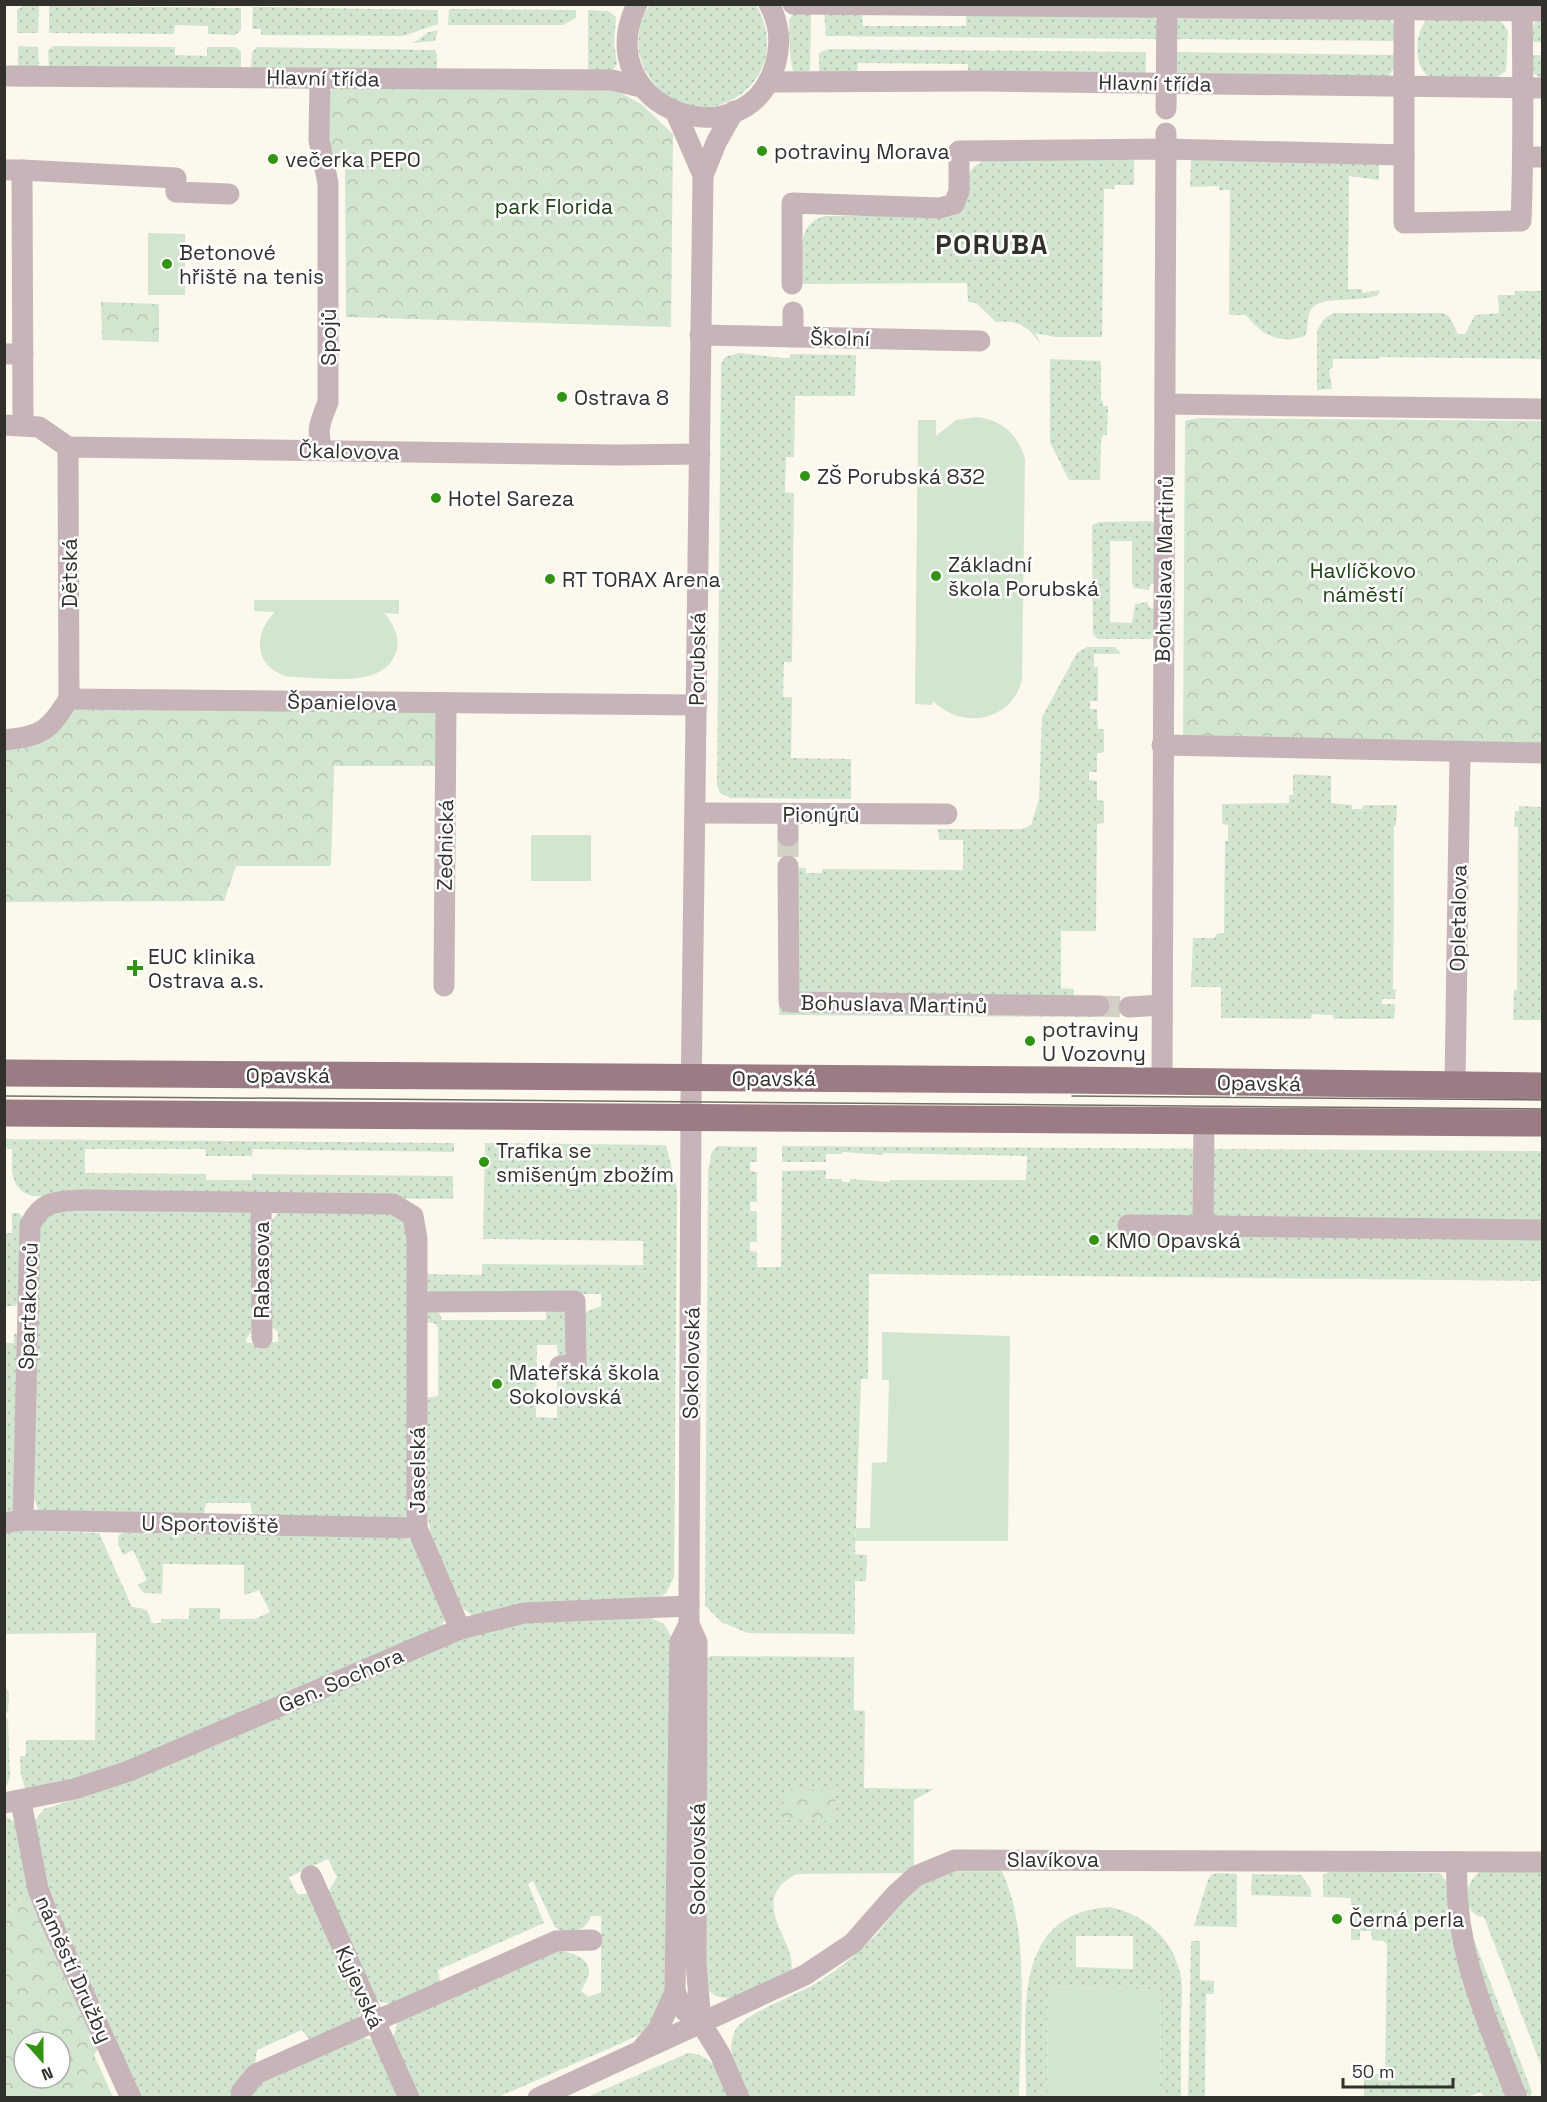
<svg xmlns="http://www.w3.org/2000/svg" width="1547" height="2102" font-family="'Space Grotesk',sans-serif">
	<defs>
		<pattern id="grass-dots" width="8" height="8" patternUnits="userSpaceOnUse" patternTransform="scale(1.5)"><rect width="8" height="8" fill="#d2e5ce"/><path d="M2 2h.1M6 6h.1" fill="none" stroke="#b5c5b1" stroke-width="1.8" stroke-linecap="round"/></pattern>
		<pattern id="park-crowns" width="20" height="18" patternUnits="userSpaceOnUse" patternTransform="scale(1.5)"><rect width="20" height="18" fill="#d2e5ce"/><path d="M2 6a3 3 0 1 1 6 0M12 15a3 3 0 1 1 6 0" fill="none" stroke="#b5c5b1"/></pattern>
	</defs>
	<rect width="100%" height="100%" fill="#fcf8eb"/>
	<g fill="url(#grass-dots)" fill-rule="evenodd">
		<path d="M24,5H39L38,33H17V10Z"/>
		<path d="M650,5H756C801,83 698,145 652,81C646,72 641,64 639,52C637,35 640,18 650,5Z"/>
		<path d="M49,6L241,8V30L235,35L208,34V26L175,25L174,34L49,33Z"/>
		<path d="M253,7L438,10V24L403,36L261,35V29H252Z"/>
		<path d="M449,9L576,10V18L563,25H448Z"/>
		<path d="M588,10L608,11L616,17L614,42L617,64L611,72L588,73Z"/>
		<path d="M824,11H862L863,26H966V12L1153,17L1157,20L1160,39L826,36Z"/>
		<path d="M797,12H811L810,71L794,72C790,67 788,24 790,18C792,14 793,14 797,12Z"/>
		<path d="M1180,16L1388,18L1394,24L1396,41L1174,39L1177,18Z"/>
		<path d="M1542,18V42H1531L1534,23Z"/>
		<path d="M1427,19L1500,20L1508,31L1506,71L1495,79L1431,78C1413,69 1414,33 1427,19Z"/>
		<path d="M438,30L435,41L413,43L429,32Z"/>
		<path d="M18,46L38,47L39,67H18Z"/>
		<path d="M54,46L175,47V55L207,56V47H235L241,51V69L49,68L48,50Z"/>
		<path d="M257,47L434,50L437,54V71L251,69L252,52Z"/>
		<path d="M828,49L1146,52V77L968,75V64L858,63L857,74L819,73V53Z"/>
		<path d="M1173,52L1396,55L1395,68L1388,76L1181,75L1176,71Z"/>
		<path d="M1531,55H1542V79L1533,73Z"/>
		<path d="M992,158L1134,160V185H1115L1114,189H1104L1102,337H1056L1035,333L1042,346C1029,328 1019,319 996,322L976,303L968,302L967,283L801,284C802,257 794,225 825,216H951C974,201 953,167 992,158Z"/>
		<path d="M1191,160L1379,162V180L1349,176L1348,289H1362V293L1380,290L1378,295C1361,303 1324,295 1312,308C1306,315 1309,328 1305,336C1279,345 1262,335 1246,315H1229L1230,190H1219V186L1190,187Z"/>
		<path d="M1515,291H1542V359L1380,357L1379,359H1333V368L1329,369L1332,389L1317,390V331L1323,320L1333,313H1442L1449,316L1458,334H1465L1475,315L1499,313L1498,295H1514Z"/>
		<path d="M739,353L783,358H790V354L856,355L855,396H795L794,457H786L785,492L794,493L792,662H784L783,697H792L791,758L851,759V799L731,798L720,793L717,785L721,364L725,357Z"/>
		<path d="M1050,359L1101,361V401H1103V406H1108L1107,435H1103L1101,440L1100,480H1069L1050,442Z"/>
		<path d="M1151,521L1157,524V584H1150L1149,590L1134,588L1132,583V541H1110V622L1132,623L1135,604L1147,602L1150,608L1156,609V636L1150,639H1098L1093,634L1092,525L1100,522Z"/>
		<path d="M1087,647H1115L1121,654H1094V667H1098V701H1090V709H1097L1098,729H1104V752L1097,753V772H1089V780L1097,781V800L1104,801V823L1097,824L1096,931H1061V988L1074,989V1000L1097,1011V1017L779,1015L780,867L806,868V873H822V869L963,870V840H939L938,829H1022L1031,825L1039,799L1042,717L1077,653Z"/>
		<path d="M1293,774L1331,776V803L1352,805V809H1362L1363,805H1397L1396,826H1394C1394,878 1394,934 1393,989H1396L1395,999H1382V1004H1395L1394,1019H1334L1333,1015L1312,1014L1311,1019L1221,1018V987H1191L1193,938H1215L1216,934L1224,933L1225,841H1228V825L1222,824V804L1289,803V795H1293Z"/>
		<path d="M1519,806L1542,807V1020H1513L1514,990H1517L1518,827H1514L1515,811H1519Z"/>
		<path d="M5,1139L454,1143V1152L253,1149L252,1156H206L205,1149H85V1173L206,1174V1180H252V1174L453,1176V1199L32,1196C9,1189 12,1169 12,1149L5,1148Z"/>
		<path d="M485,1143L666,1145L677,1189L674,1577L666,1593L659,1598L473,1616L458,1605L432,1540L425,1503V1398L438,1396V1328L436,1324L427,1322L426,1314L429,1310H438L442,1320H546V1309L561,1310L568,1316L571,1359L558,1358L557,1345H537L536,1417L557,1418V1371H571L582,1318L586,1312L601,1306V1294H431L425,1286L426,1274L482,1275V1264L643,1265V1241L483,1239Z"/>
		<path d="M717,1146L757,1147V1162H750V1171L757,1172V1202H750V1211H757V1242H750V1251L757,1252V1267H781L782,1171L826,1170V1179H842V1182H850V1179L889,1182L890,1180H1026L1027,1156L883,1153V1155L843,1152L842,1154H826V1162H782V1146L1542,1151V1281L869,1274L868,1379H861L855,1554L867,1555L866,1581H855V1634L748,1633L721,1622L705,1605L708,1171L712,1152Z"/>
		<path d="M57,1208L248,1211L253,1217L256,1326L246,1339L247,1343L278,1342V1332L268,1323L269,1223L281,1210H392L408,1220L409,1511L405,1518L253,1517L250,1503H206L203,1517L45,1515L38,1509L33,1495L39,1222Z"/>
		<path d="M12,1213H19L24,1219L19,1302L15,1306H5V1233H12Z"/>
		<path d="M14,1333L18,1335L21,1505L5,1519V1343H14Z"/>
		<path d="M4,1530L99,1533L132,1607C145,1608 150,1610 151,1623H161V1619H189V1608H220V1619H255L270,1612L259,1590L244,1595V1565L163,1564L162,1594L144,1593L137,1585L147,1580L133,1550L123,1555L118,1544V1536L122,1533L401,1536L412,1541L445,1610V1620L439,1629L128,1766L27,1795L21,1775L20,1756H26V1740H95L96,1633L5,1634Z"/>
		<path d="M649,1617L664,1624L672,1638L669,1985L646,2031L626,2041L498,2097H418L393,2038L398,2021L555,1951C568,1951 590,1956 589,1973C589,1979 583,1986 581,1991L589,1997L601,1992V1916H591C585,1932 576,1931 560,1931L555,1927L533,1881L528,1884L544,1923L438,1970L440,1982C421,1991 397,2011 377,2000L328,1892L337,1877L328,1859L289,1877L297,1894H308L361,2011L357,2020L310,2040L302,2030L257,2050L255,2064L238,2097H138L49,1896L33,1823L44,1809L130,1781L449,1642L521,1623Z"/>
		<path d="M710,1656L854,1657V1710L865,1711L864,1788L934,1789L914,1800V1870L909,1873L796,1874C744,1902 799,1942 791,1972C772,1981 724,2013 708,1989C705,1984 706,1975 705,1970L706,1660Z"/>
		<path d="M5,1686L9,1693L8,1712L5,1714L8,1720L10,1778L5,1789Z"/>
		<path d="M5,1816L16,1823L36,1894L5,1911Z"/>
		<path d="M998,1864C1032,1923 1020,2030 1019,2097H747C739,2075 723,2052 736,2029C746,2013 799,1994 818,1982C839,1969 858,1953 875,1936C892,1917 905,1893 928,1880C950,1868 974,1867 998,1864Z"/>
		<path d="M1542,1869V2068L1484,1917C1461,1916 1463,1879 1482,1871C1494,1866 1527,1869 1542,1869Z"/>
		<path d="M1330,1871L1440,1873L1449,1885L1512,2097H1484L1481,2092L1467,2097H1364V2074H1385L1387,1944L1383,1941L1372,1940L1371,1931H1360V1940H1351V1898L1323,1897V1875Z"/>
		<path d="M1217,1873L1237,1874V1927L1194,1926L1208,1880L1211,1875Z"/>
		<path d="M1252,1874L1301,1875L1311,1890V1897L1251,1895Z"/>
		<path d="M1110,1907C1146,1915 1174,1939 1181,1977C1183,1992 1181,2009 1181,2023C1181,2048 1181,2073 1181,2097H1160L1161,1990L1048,1986L1047,2097L1026,2098C1027,2023 1007,1913 1110,1907ZM1076,1936H1133V1969L1076,1967Z"/>
		<path d="M1469,1926L1532,2092L1530,2097L1524,2093L1466,1938Z"/>
		<path d="M1191,1941H1200V1980L1214,1981V1994H1206L1205,2097H1188Z"/>
		<path d="M361,2037L373,2040L404,2098H248L253,2087Z"/>
		<path d="M688,2053C715,2055 721,2075 730,2098H585Z"/>
	</g>
	<g fill="url(#park-crowns)" fill-rule="evenodd">
		<path d="M337,86L612,88L641,104L673,134L671,327L346,317L345,165H332L326,152L327,94Z"/>
		<path d="M101,302L159,304V342L102,340Z"/>
		<path d="M1198,418L1542,421V746L1183,740L1185,421Z"/>
		<path d="M76,707L438,711L436,766H334L331,866H236L224,901L5,902V744L44,742Z"/>
		<path d="M784,1789L836,1790L834,1821L783,1820Z"/>
		<path d="M36,1894L101,2043L94,2055L113,2097L5,2098V1911ZM24,2042H60V2078H24Z"/>
	</g>
	<g fill="#d2e5ce">
		<path d="M148,233L185,234V295H148Z"/>
		<path d="M977,417C1003,420 1018,435 1025,459L1022,680C1011,722 962,730 933,701L932,705L915,704L918,420H936V436L956,420Z"/>
		<path d="M254,600H399V614L384,613C393,623 401,638 396,652C384,690 322,677 290,677C254,669 252,634 275,612L254,611Z"/>
		<rect x="531" y="835" width="60" height="46"/>
		<path d="M882,1332L1010,1336L1008,1541H856V1528H870L872,1463L887,1462L889,1380H882Z"/>
		<path d="M1048,1986L1161,1990L1160,2097H1047Z"/>
	</g>
	<g fill="none" stroke-linecap="round" stroke-linejoin="round">
		<g stroke="#d4d0c5" stroke-width="21" stroke-dasharray="21 10" stroke-linecap="butt">
			<path d="M788,836V866"/>
			<path d="M1099,1006L1129,1007"/>
		</g>
		<g stroke="#c6b4b9" stroke-width="21">
			<path d="M637,4C586,110 749,166 776,62C781,43 779,22 769,4"/>
			<path d="M793,4L1542,11"/>
			<path d="M1404,4V223L1521,221C1524,148 1523,77 1522,4"/>
			<path d="M4,76L612,80L641,87"/>
			<path d="M320,78L319,140L328,183V402C321,421 315,430 323,450"/>
			<path d="M768,82L982,81L1542,88"/>
			<path d="M1166,109L1167,4"/>
			<path d="M676,113L703,175L691,1102L689,1606V1624L697,1642L696,1963L701,2023"/>
			<path d="M1524,157H1542"/>
			<path d="M4,170H22L23,425"/>
			<path d="M22,170L176,178V192L229,194"/>
			<path d="M703,175L717,141L734,111"/>
			<path d="M792,284V203L940,208L954,204L959,191V151L1166,149L1404,155"/>
			<path d="M700,335L980,341"/>
			<path d="M793,337V312"/>
			<path d="M4,354H23"/>
			<path d="M1165,404L1542,409"/>
			<path d="M4,425L39,427L68,447L618,455L700,454"/>
			<path d="M68,447L69,699"/>
			<path d="M69,699L697,705"/>
			<path d="M4,740C43,736 48,731 69,699"/>
			<path d="M1162,745L1542,753"/>
			<path d="M696,813L947,814"/>
			<path d="M788,814V836"/>
			<path d="M788,866L789,1002L1099,1006"/>
			<path d="M444,986L446,703"/>
			<path d="M1129,1007L1162,1005"/>
			<path d="M1162,1082L1166,133"/>
			<path d="M1455,1085L1460,752"/>
			<path d="M261,1203L262,1338"/>
			<path d="M1128,1225L1542,1230"/>
			<path d="M1203,1226L1204,1119"/>
			<path d="M418,1302L575,1301L576,1362L571,1365L560,1366"/>
			<path d="M23,1520L30,1225C43,1200 55,1202 81,1200L393,1204L413,1216L417,1239V1528L460,1629"/>
			<path d="M4,1523L23,1520L417,1528"/>
			<path d="M21,1802L38,1889L49,1917L131,2098"/>
			<path d="M4,1803L74,1789L129,1771L460,1629L524,1613L689,1606"/>
			<path d="M1457,1862C1453,1950 1486,2017 1517,2098"/>
			<path d="M311,1876L409,2098"/>
			<path d="M675,1992L685,2011L701,2023L720,2054L739,2098"/>
			<path d="M644,2046L658,2030L675,1992L680,1642L689,1624"/>
			<path d="M241,2098L242,2091L256,2074L556,1941L592,1940"/>
			<path d="M538,2098L805,1975L853,1943L896,1894L916,1876L955,1860L1542,1862"/>
		</g>
		<g stroke="#9b7b84" stroke-width="27">
			<path d="M4,1073L1066,1080L1542,1086"/>
			<path d="M4,1113L1542,1123"/>
		</g>
		<g stroke="#716e67" stroke-width="1.5">
			<path d="M4,1096L1542,1109"/>
			<path d="M1072,1096L1542,1100"/>
		</g>
	</g>
	<g fill="#339413" stroke="#fff" stroke-width="2">
		<circle cx="762" cy="151" r="6"/>
		<circle cx="273" cy="159" r="6"/>
		<circle cx="167" cy="264" r="6"/>
		<circle cx="562" cy="397" r="6"/>
		<circle cx="805" cy="476" r="6"/>
		<circle cx="436" cy="498" r="6"/>
		<circle cx="936" cy="576" r="6"/>
		<circle cx="550" cy="579" r="6"/>
		<path d="M132 959h6v6h6v6h-6v6h-6v-6h-6v-6h6z"/>
		<circle cx="1030" cy="1041" r="6"/>
		<circle cx="484" cy="1162" r="6"/>
		<circle cx="1094" cy="1240" r="6"/>
		<circle cx="497" cy="1384" r="6"/>
		<circle cx="1337" cy="1919" r="6"/>
	</g>
	<g text-anchor="middle" dominant-baseline="central" stroke-width="5" stroke-linejoin="round" paint-order="stroke">
		<g font-size="21" fill="#32302b" stroke="#fff">
			<text transform="translate(323 78) rotate(1)">Hlavní třída</text>
			<text transform="translate(1155 83) rotate(1)">Hlavní třída</text>
			<text transform="translate(328 337) rotate(-90)">Spojů</text>
			<text transform="translate(840 338) rotate(1)">Školní</text>
			<text transform="translate(349 451) rotate(1)">Čkalovova</text>
			<text transform="translate(1164 569) rotate(-89)">Bohuslava Martinů</text>
			<text transform="translate(69 573) rotate(-90)">Dětská</text>
			<text transform="translate(697 659) rotate(-89)">Porubská</text>
			<text transform="translate(342 702) rotate(1)">Španielova</text>
			<text x="821" y="814">Pionýrů</text>
			<text transform="translate(445 845) rotate(-89)">Zednická</text>
			<text transform="translate(1458 918) rotate(-89)">Opletalova</text>
			<text transform="translate(894 1004) rotate(1)">Bohuslava Martinů</text>
			<text x="288" y="1075">Opavská</text>
			<text x="774" y="1078">Opavská</text>
			<text transform="translate(1259 1083) rotate(1)">Opavská</text>
			<text transform="translate(261 1270) rotate(-90)">Rabasova</text>
			<text transform="translate(28 1306) rotate(-88)">Spartakovců</text>
			<text transform="translate(691 1363) rotate(-89)">Sokolovská</text>
			<text transform="translate(417 1470) rotate(-90)">Jaselská</text>
			<text transform="translate(210 1524) rotate(1)">U Sportoviště</text>
			<text transform="translate(341 1680) rotate(-23)">Gen. Sochora</text>
			<text transform="translate(697 1859) rotate(-90)">Sokolovská</text>
			<text x="1053" y="1859">Slavíkova</text>
			<text transform="translate(74 1969) rotate(66)">náměstí Družby</text>
			<text transform="translate(360 1987) rotate(66)">Kyjevská</text>
		</g>
		<g font-size="21" fill="#32302b" stroke="#fff" text-anchor="start">
			<text x="774" y="151">potraviny Morava</text>
			<text x="285" y="159">večerka PEPO</text>
			<text x="179" y="252">Betonové<tspan x="179" dy="24">hřiště na tenis</tspan></text>
			<text x="574" y="397">Ostrava 8</text>
			<text x="817" y="476">ZŠ Porubská 832</text>
			<text x="448" y="498">Hotel Sareza</text>
			<text x="948" y="564">Základní<tspan x="948" dy="24">škola Porubská</tspan></text>
			<text x="562" y="579">RT TORAX Arena</text>
			<text x="148" y="956">EUC klinika<tspan x="148" dy="24">Ostrava a.s.</tspan></text>
			<text x="1042" y="1029">potraviny<tspan x="1042" dy="24">U Vozovny</tspan></text>
			<text x="496" y="1150">Trafika se<tspan x="496" dy="24">smišeným zbožím</tspan></text>
			<text x="1106" y="1240">KMO Opavská</text>
			<text x="509" y="1372">Mateřská škola<tspan x="509" dy="24">Sokolovská</tspan></text>
			<text x="1349" y="1919">Černá perla</text>
		</g>
		<g font-size="21" fill="#1f4118" stroke="#fff">
			<text x="554" y="206">park Florida</text>
			<text x="1363" y="570">Havlíčkovo<tspan x="1363" dy="24">náměstí</tspan></text>
		</g>
		<g font-size="27" font-weight="bold" letter-spacing="1.5" fill="#32302b" stroke="#fff">
			<text x="992" y="244">PORUBA</text>
		</g>
	</g>
	<rect width="1547" height="2102" fill="none" stroke="#32302b" stroke-width="12"/>
	<g transform="translate(42 2060) rotate(159)"><circle r="28" fill="#ffffff" stroke="#adacaa" stroke-width="1.5"/>
	<path d="M0-4.5L10 22L0 15L-10 22Z" fill="#339413"/>
	<text y="-9" font-size="16" font-weight="bold" text-anchor="middle" fill="#32302b">N</text>
	</g>
	<path d="M1343 2078v9h110v-9" fill="none" stroke="#32302b" stroke-width="3"/>
	<text x="1352" y="2078" font-size="18" fill="#32302b" stroke="#ffffff" stroke-width="4.5" paint-order="stroke">50 m</text>
</svg>
